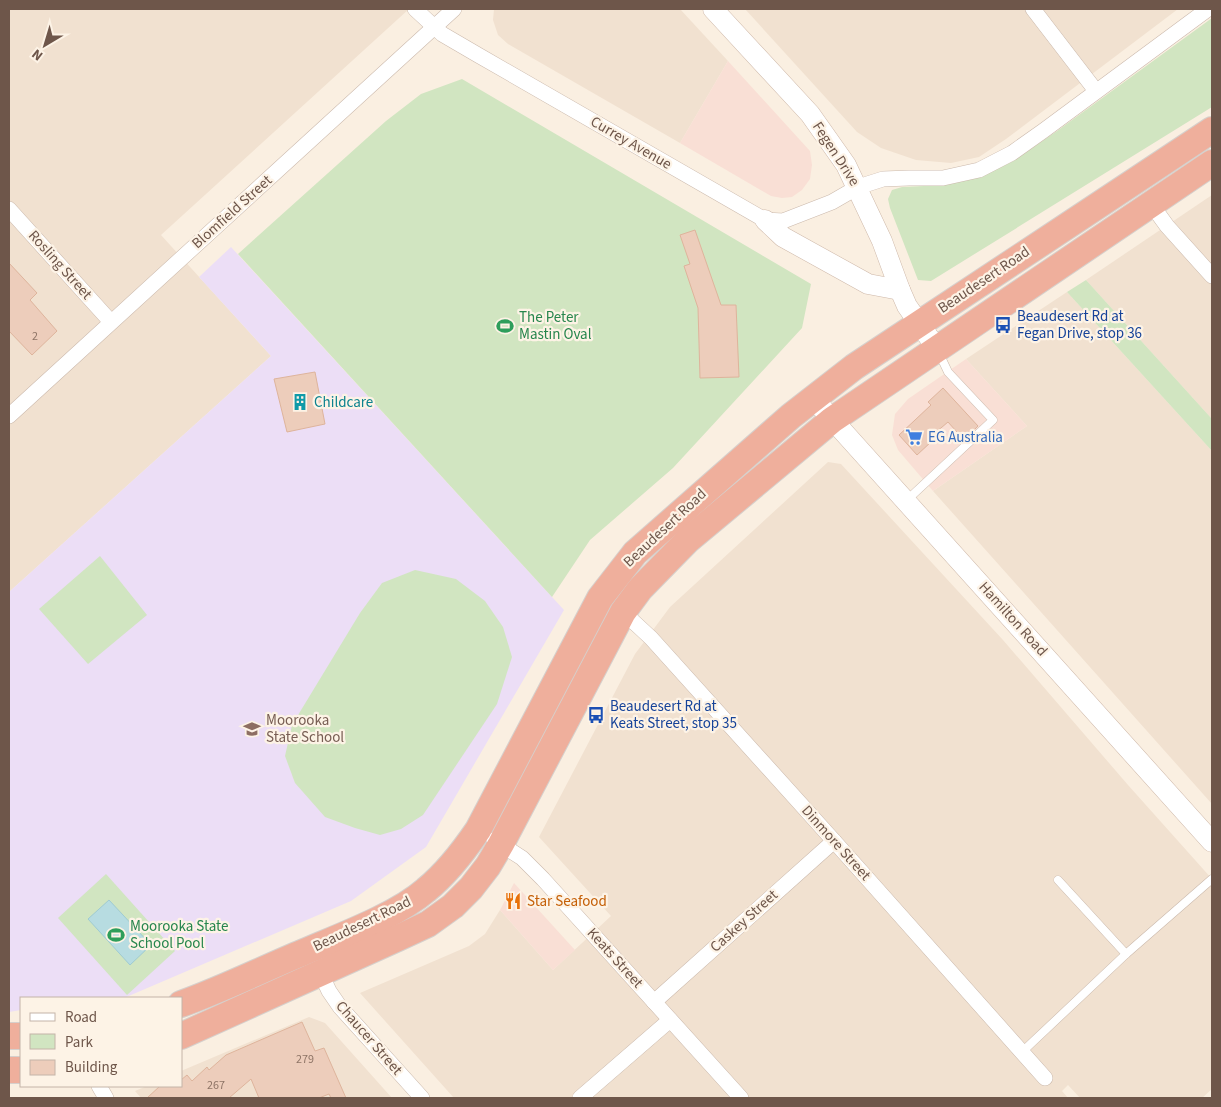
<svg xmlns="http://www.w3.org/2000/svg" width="1221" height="1107" font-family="'Source Sans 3',sans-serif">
	<rect width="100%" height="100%" fill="#faefe1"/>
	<g fill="#f1e1d0">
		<path d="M9,9H409L161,235L271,356L9,592Z"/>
		<path d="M494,9H680L728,61L680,143L508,44L498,35L493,20Z"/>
		<path d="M745,9H1178L1006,139L979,157L951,163L916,160L881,148L857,132Z"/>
		<path d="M1212,195V419L1086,280Z"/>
		<path d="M1067,292L1212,451V804L933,491L1027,426L966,359Z"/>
		<path d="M828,462L841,464L1003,640L1128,785L1212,879V1089L1202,1098H1080L1068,1085L1062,1091L1068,1098H454L360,993L469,946L485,934L500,910L553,970L611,916L539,837L635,654L670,607Z"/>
		<path d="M309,1017L325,1023L392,1098H141L135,1091L147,1086H181V1071Z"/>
	</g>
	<g fill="#f9dfd5">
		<path d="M728,61L810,151L812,165L810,179L802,190L792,197L782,198L771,196L680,143Z"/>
		<path d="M966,359L1027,426L933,491L898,450L892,435L895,414L908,399Z"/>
		<path d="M514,883L575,950L553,970L500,910Z"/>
	</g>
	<path fill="#ecdef6" d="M231,247L564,610L426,847L351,901L124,998H21V1010L9,1012V592L271,356L199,277Z"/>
	<g fill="#d1e5c1">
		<path d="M1212,18V107L931,281L918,280L890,208L888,199L892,190L902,187L945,185L980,177L1013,161L1057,131Z"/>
		<path d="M462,79L811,284L802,328L673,468L590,540L552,597L238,254L386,121L421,94Z"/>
		<path d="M1086,280L1212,419V451L1067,292Z"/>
		<path d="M100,556L147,615L88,664L39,609Z"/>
		<path d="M415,570L456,579L485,601L503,627L512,657L497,704L423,815L401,829L380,835L355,828L325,817L295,783L285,756L292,725L360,613L382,583Z"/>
		<path d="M106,874L175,951L127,995L58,918Z"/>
	</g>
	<path fill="#b7dce1" stroke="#9fcbd2" d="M109,900L151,945L130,965L88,919Z"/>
	<g fill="#edcdbb" stroke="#deb49c">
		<path d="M695,230L721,305H736L739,377L700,378L698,308L684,266L690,264L680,235Z"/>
		<path d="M9,263L37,293L30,300L57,331L32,355L9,331Z"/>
		<path d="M315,372L325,424L287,432L274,379Z"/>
		<path d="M943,388L978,426L964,440L948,422L928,439L931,442L917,455L899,435L931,405L928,402Z"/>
		<path d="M302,1022L315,1051L324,1048L346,1098H331L329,1094L319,1098H259L251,1079L229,1098H147L160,1086H181V1080L187,1075L192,1081L207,1067L209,1070L226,1055Z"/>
	</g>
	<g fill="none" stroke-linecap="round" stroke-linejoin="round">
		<g stroke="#cbb9ac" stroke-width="9">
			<g id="lane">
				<path d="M907,500L993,420L948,372L939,353"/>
				<path d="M1058,880L1126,954"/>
				<path d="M1022,1052L1126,954L1212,879"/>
			</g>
		</g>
		<g stroke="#cbb9ac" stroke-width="16">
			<g id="street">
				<path d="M415,9L442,34L478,55L765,220L783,221L832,202L858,187L883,179L909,178H943L979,170L1012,153L1043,131L1208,9"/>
				<path d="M1033,9L1096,91"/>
				<path d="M1151,204L1167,226L1212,276"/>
				<path d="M9,209L111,322"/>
				<path d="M9,416L454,9"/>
				<path d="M623,612L651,638L834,841L1045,1078"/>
				<path d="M494,840L522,858L543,879L741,1098"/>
				<path d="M321,974L329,991L340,1007L422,1098"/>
				<path d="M654,1002L834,841"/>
				<path d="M99,1086L106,1098"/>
				<path d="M580,1098L670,1020"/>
			</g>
		</g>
		<g stroke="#ceb8a9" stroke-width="21">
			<g id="secondary">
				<path d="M713,9L810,114L846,165L882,241L900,290L907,306L937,349"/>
				<path d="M765,220L783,237L868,284L900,290"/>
				<path d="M813,398L1212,842"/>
			</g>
		</g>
		<g stroke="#d6d0cc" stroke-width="28">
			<g id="highway">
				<path d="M181,1004C223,989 263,969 304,952C341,936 396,916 426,890C447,873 463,852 478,830L600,598L635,553L791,416L854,367L1212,130"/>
				<path d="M9,1036H21"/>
				<path d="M181,1036L398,938L428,924L453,906L471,888L488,866L501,844L623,612L640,589L688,540L832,420L1212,163"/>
				<path d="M9,1070H21"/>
			</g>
		</g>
		<use href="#lane" stroke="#fff" stroke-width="8"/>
		<use href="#street" stroke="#fff" stroke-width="15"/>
		<use href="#secondary" stroke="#fff" stroke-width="20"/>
		<use href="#highway" stroke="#efaf9c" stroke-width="26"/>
	</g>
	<defs>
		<g id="bus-bare" transform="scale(1.35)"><path d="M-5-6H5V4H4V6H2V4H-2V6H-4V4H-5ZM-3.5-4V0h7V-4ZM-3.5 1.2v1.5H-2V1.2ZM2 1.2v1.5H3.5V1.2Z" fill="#1a4fb4" stroke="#fdf3e6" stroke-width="2.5" paint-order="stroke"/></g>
		<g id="stadium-bare" transform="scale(1.35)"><path d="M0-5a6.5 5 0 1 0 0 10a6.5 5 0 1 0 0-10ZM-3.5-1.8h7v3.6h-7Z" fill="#2e9e5b" stroke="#fdf3e6" stroke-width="2.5" paint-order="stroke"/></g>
		<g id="building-bare" transform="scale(1.35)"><path d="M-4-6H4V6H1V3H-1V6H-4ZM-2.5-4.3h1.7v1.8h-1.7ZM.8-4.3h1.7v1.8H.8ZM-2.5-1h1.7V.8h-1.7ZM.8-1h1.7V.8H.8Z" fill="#0f9aa8" stroke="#fdf3e6" stroke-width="2.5" paint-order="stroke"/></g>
		<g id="supermarket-bare" transform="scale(1.35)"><path d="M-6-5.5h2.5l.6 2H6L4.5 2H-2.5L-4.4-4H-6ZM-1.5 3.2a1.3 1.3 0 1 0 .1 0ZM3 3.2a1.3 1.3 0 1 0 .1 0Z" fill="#3f7fe0" stroke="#fdf3e6" stroke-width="2.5" paint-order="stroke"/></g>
		<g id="school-bare" transform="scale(1.35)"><path d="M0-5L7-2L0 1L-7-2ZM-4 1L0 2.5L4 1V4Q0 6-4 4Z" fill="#8d6e63" stroke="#fdf3e6" stroke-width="2.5" paint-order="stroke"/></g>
		<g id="restaurant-bare" transform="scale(1.35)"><path d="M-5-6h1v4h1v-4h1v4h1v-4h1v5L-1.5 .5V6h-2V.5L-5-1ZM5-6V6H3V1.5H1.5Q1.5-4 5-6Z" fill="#e8710a" stroke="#fdf3e6" stroke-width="2.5" paint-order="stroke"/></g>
	</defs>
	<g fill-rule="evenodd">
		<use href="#bus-bare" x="1003" y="325"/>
		<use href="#stadium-bare" x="505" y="326"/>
		<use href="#building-bare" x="300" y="402"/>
		<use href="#supermarket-bare" x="914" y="437"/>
		<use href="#bus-bare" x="596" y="715"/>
		<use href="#school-bare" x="252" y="729"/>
		<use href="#restaurant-bare" x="513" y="901"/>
		<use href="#stadium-bare" x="116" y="935"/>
	</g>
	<g text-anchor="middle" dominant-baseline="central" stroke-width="4.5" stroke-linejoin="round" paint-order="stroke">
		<g font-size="12" fill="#8e7466">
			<text x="35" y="336">2</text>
			<text x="305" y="1059">279</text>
			<text x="216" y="1085">267</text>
		</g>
		<g font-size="15" fill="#6e564a" stroke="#fdf3e6">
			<text transform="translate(631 143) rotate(30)">Currey Avenue</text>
			<text transform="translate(836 154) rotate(57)">Fegen Drive</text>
			<text transform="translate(232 212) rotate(-42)">Blomfield Street</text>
			<text transform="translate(60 265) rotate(48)">Rosling Street</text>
			<text transform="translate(984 280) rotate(-34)">Beaudesert Road</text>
			<text transform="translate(665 528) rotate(-43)">Beaudesert Road</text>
			<text transform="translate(1013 619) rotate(48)">Hamilton Road</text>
			<text transform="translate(836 843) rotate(48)">Dinmore Street</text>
			<text transform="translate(744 921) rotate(-42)">Caskey Street</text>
			<text transform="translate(362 924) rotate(-26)">Beaudesert Road</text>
			<text transform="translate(615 958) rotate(48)">Keats Street</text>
			<text transform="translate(369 1038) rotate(49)">Chaucer Street</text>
		</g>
		<g font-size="15" fill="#164399" stroke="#fdf3e6" text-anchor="start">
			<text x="1017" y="316">Beaudesert Rd at<tspan x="1017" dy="17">Fegan Drive, stop 36</tspan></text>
			<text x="610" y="706">Beaudesert Rd at<tspan x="610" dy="17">Keats Street, stop 35</tspan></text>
		</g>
		<g font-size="15" fill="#27864d" stroke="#fdf3e6" text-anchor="start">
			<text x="519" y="317">The Peter<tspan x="519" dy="17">Mastin Oval</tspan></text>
			<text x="130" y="926">Moorooka State<tspan x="130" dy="17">School Pool</tspan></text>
		</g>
		<g font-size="15" fill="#0d838f" stroke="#fdf3e6" text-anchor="start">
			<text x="314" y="402">Childcare</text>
		</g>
		<g font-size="15" fill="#366cbe" stroke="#fdf3e6" text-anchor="start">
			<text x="928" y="437">EG Australia</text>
		</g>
		<g font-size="15" fill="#785e54" stroke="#fdf3e6" text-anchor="start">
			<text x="266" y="720">Moorooka<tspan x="266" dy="17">State School</tspan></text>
		</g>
		<g font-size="15" fill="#c56008" stroke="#fdf3e6" text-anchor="start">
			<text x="527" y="901">Star Seafood</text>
		</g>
	</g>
	<rect width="1221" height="1107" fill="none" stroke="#6e564a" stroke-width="20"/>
	<rect x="20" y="997" width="162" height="90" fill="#fdf3e6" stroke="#c4b4a8"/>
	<rect x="30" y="1013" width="25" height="8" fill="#ffffff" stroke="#c4b4a8"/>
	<text x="65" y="1022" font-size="15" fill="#6e564a">Road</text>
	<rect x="30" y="1034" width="25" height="15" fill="#d1e5c1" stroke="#c4b4a8"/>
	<text x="65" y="1047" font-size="15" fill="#6e564a">Park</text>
	<rect x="30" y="1060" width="25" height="15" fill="#edcdbb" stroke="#c4b4a8"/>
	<text x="65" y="1072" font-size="15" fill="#6e564a">Building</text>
	<g transform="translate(45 45) rotate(218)" stroke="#fdf3e6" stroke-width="4" paint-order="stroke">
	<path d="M0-4L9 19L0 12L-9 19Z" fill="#6e564a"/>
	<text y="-8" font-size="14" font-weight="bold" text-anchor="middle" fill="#6e564a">N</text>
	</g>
</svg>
